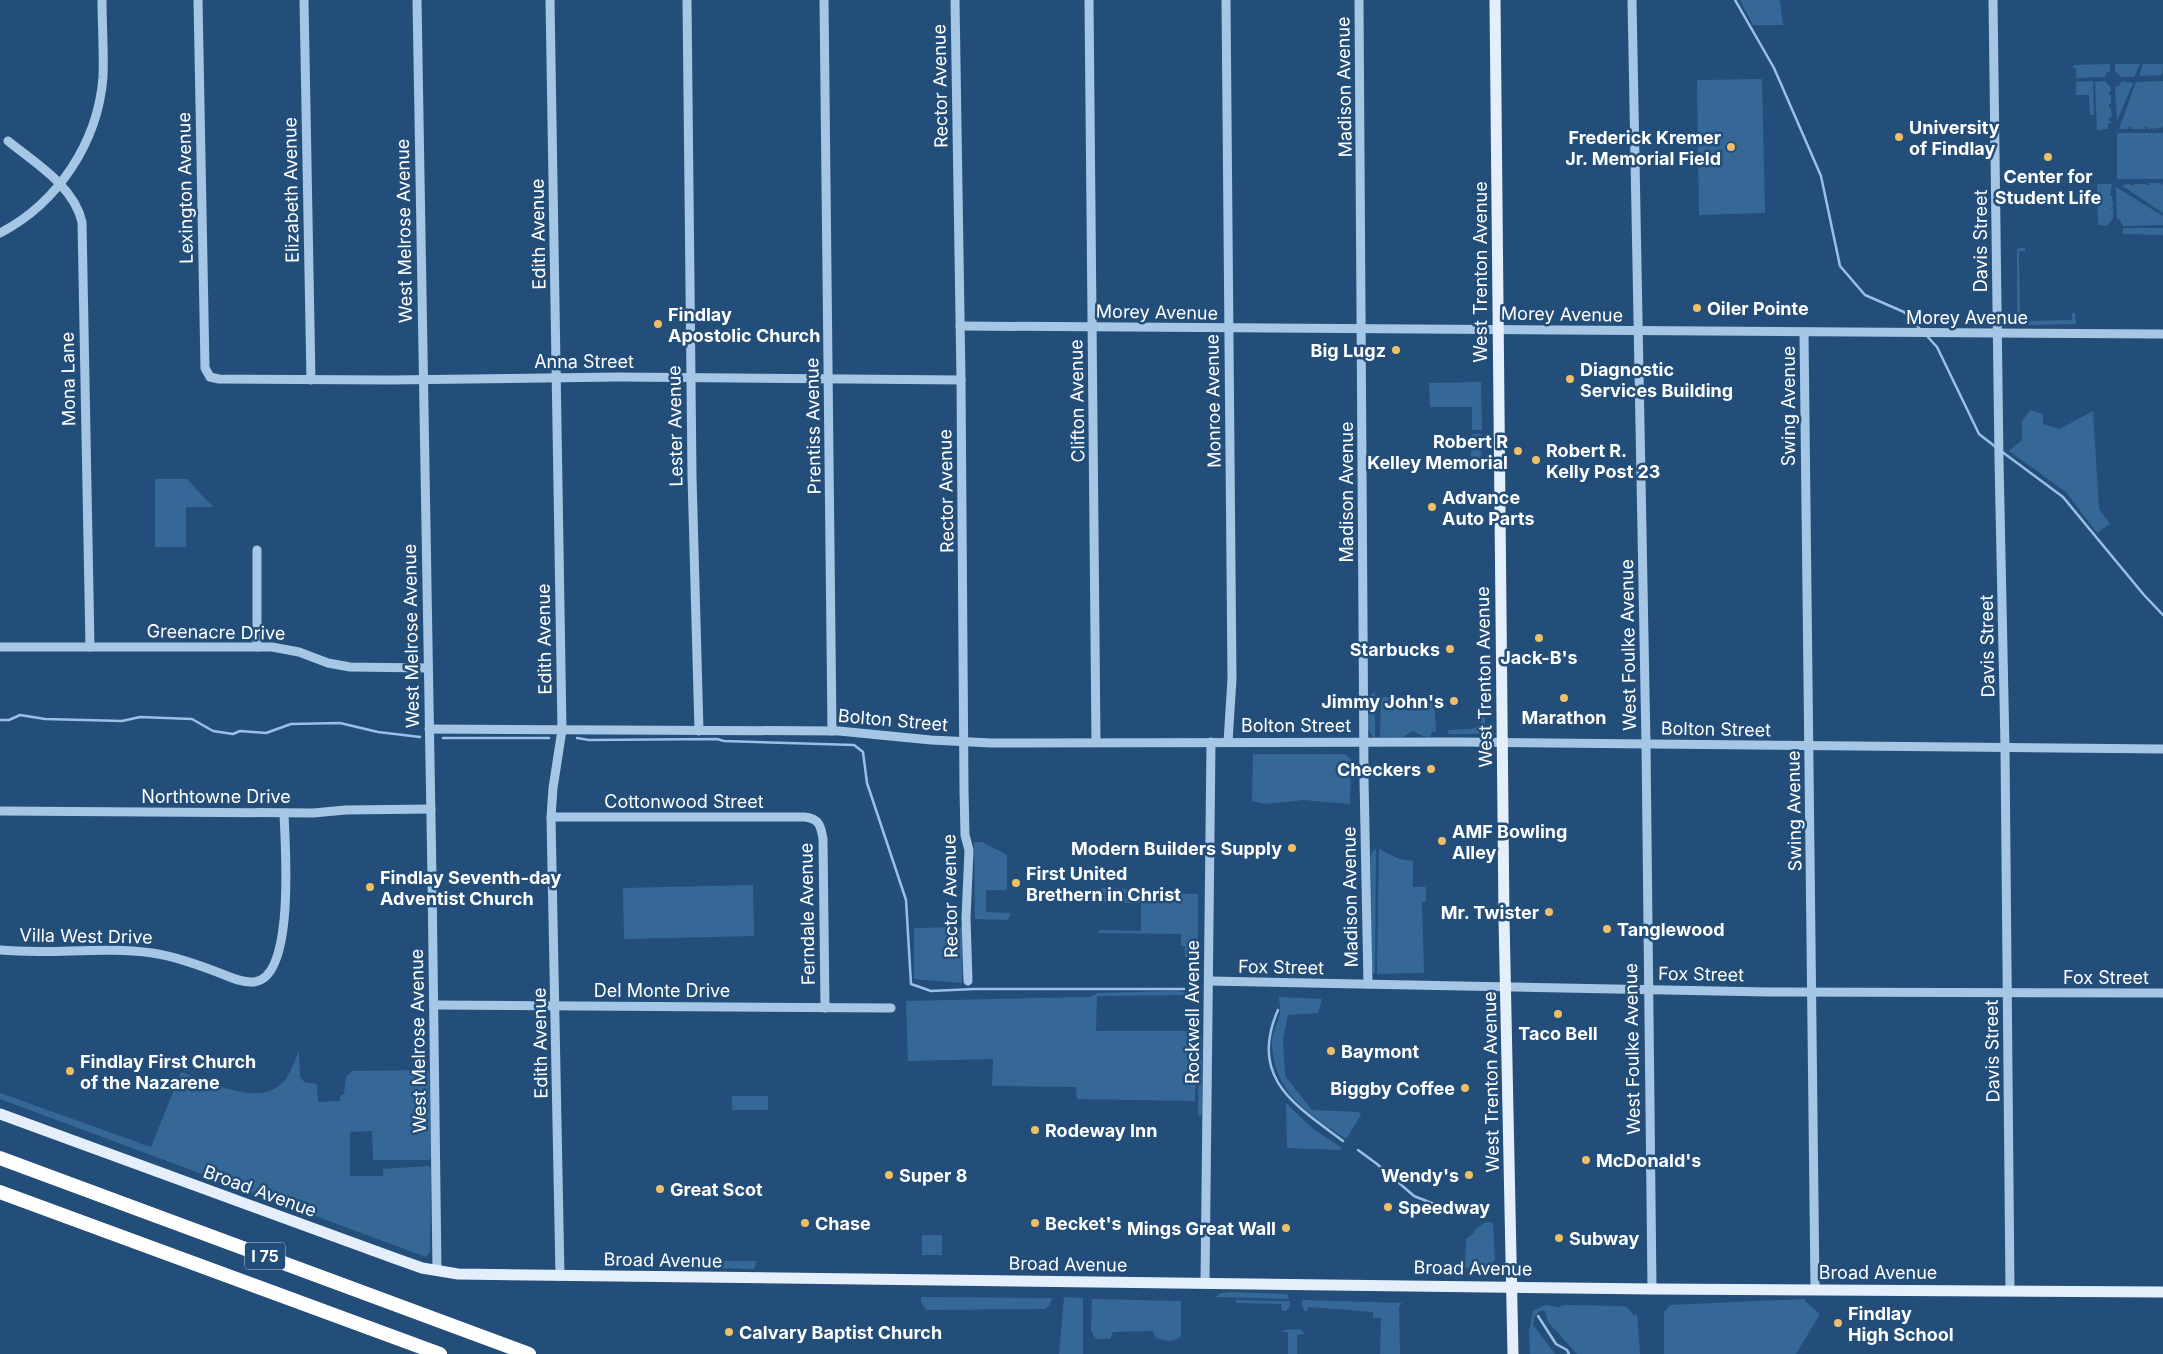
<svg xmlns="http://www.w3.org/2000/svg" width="2163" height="1354" font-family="Inter,sans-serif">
	<rect width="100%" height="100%" fill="#234e79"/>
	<g fill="#366897">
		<path d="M1740,0H1780L1783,25H1753Z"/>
		<path d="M2110,64V71L2106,73L2105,77L2076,78V68H2073V65Z"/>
		<path d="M2115,64H2140L2134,77H2121L2115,71Z"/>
		<path d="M2143,64H2163L2162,75L2139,76Z"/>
		<path d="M1762,79L1765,213L1699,215L1697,80Z"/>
		<path d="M2093,81L2094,115H2090L2089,95H2076V82Z"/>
		<path d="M2105,81L2111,88V91L2109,92V95H2111V104H2109V107L2111,108L2112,117H2109V120L2112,123H2108V129L2097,130L2095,82Z"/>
		<path d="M2122,81L2133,83L2117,121L2115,87L2119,86Z"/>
		<path d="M2163,81V126L2160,128L2148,129V127H2145V129H2132V127H2129V129H2119L2136,82Z"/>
		<rect x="2117" y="133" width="46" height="46"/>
		<path d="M2149,183H2161L2163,185V213L2121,185L2130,184L2133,186L2134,184H2145L2146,185H2149Z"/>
		<path d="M2097,184H2112L2110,196H2112L2113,206L2110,209H2113V218L2107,226L2098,225Z"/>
		<path d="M2116,187L2163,216V225L2123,226L2120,220L2117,219Z"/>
		<path d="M2123,228H2163V235L2123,234Z"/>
		<path d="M2025,247V251H2019L2020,314H2027L2028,321L2072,320V313H2075L2076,324L2028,325L2024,319L2017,315V249Z"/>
		<path d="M1481,382L1482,430H1472V407H1430L1429,383Z"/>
		<path d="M2030,410L2043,414V424L2060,429L2093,411L2099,509L2110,524L2097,533L2066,492L2009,451L2022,440V421Z"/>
		<path d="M1472,434H1482L1481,459L1473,460L1471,456Z"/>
		<path d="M155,479H187L213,507H186V547H155Z"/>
		<path d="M1483,680H1485V730L1479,734H1447L1449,730L1472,729L1481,724V683Z"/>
		<path d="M1375,692V738C1363,730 1367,711 1366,698Z"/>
		<path d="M1381,697H1434L1436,731L1432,732L1430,737L1423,736L1413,731L1403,737H1380Z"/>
		<path d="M1253,754H1344L1351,759L1350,804L1303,800L1264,804L1252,801Z"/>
		<path d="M974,842H982L1007,855V890H986V912L1011,913L1008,920L975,919Z"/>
		<path d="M1376,849L1375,973H1372L1371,856L1372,852Z"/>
		<path d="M1379,849L1399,859L1413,861V887H1426V901L1422,902L1424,973L1377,974Z"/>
		<path d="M753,885L754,936L624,939L623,888Z"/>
		<path d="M1102,888L1132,889L1133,894H1198V957H1185V946H1181V934L1099,933V930L1141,931V903L1099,902V891Z"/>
		<path d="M963,927L962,983L914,979V928Z"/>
		<path d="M1197,980L1196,995L1097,996L1096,1031H1196L1195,1101L1077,1099L1076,1087L992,1086L993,1059L908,1061L906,1001L1089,997L1098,993L1176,991L1187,993L1189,988L1188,981Z"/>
		<path d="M1279,997L1322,999L1318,1013L1288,1015L1283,1039L1285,1076L1312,1110L1359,1112L1361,1115L1346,1139C1308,1113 1273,1093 1272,1042C1272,1031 1279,1022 1280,1012C1281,1008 1279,1002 1279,997Z"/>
		<path d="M1199,1033L1202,1035V1115L1198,1116Z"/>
		<path d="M299,1051L300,1076L304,1082L317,1084L318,1102L340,1101V1096L344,1094L346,1077L352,1071L427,1070L429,1072L431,1157L429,1160H373L372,1131L350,1132V1176H383V1169L429,1166L431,1169L430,1252L426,1257L0,1099V1093L151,1147L181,1072C209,1082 263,1110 286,1079C291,1071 295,1060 299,1051Z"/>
		<rect x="732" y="1096" width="36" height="14"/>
		<path d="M1286,1103L1312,1128L1342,1148L1340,1150L1287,1148Z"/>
		<path d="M1489,1222L1493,1223L1495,1260L1486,1269L1460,1268L1465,1264L1466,1239L1475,1232L1474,1230L1484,1223Z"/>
		<rect x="922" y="1235" width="20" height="20"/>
		<path d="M705,1261H757L754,1269L709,1268Z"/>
		<path d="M1232,1292L1287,1294L1289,1299L1216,1297L1221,1293Z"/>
		<path d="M921,1297L1052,1298L1050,1305L1045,1309L926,1310L921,1302Z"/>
		<path d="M1064,1297L1083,1298V1354H1059Z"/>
		<path d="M1092,1299L1181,1301V1336C1175,1343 1162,1341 1155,1337L1153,1331L1113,1332L1110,1339H1096L1091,1331Z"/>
		<path d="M1805,1299L1806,1302L1820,1314L1796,1354H1664V1312L1670,1305Z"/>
		<path d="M1236,1300L1290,1301V1306L1286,1311H1282L1281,1304L1236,1303Z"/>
		<path d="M1302,1300L1402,1303L1399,1307L1400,1354H1380L1381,1318H1373V1312L1308,1307L1306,1313L1302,1306Z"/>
		<path d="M1545,1305L1559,1307L1564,1305L1624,1306L1629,1309L1634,1316L1637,1314L1640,1354H1577L1548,1322L1545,1311H1540L1535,1315L1533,1325L1555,1354H1530L1529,1332L1533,1311Z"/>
		<path d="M1300,1329L1305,1334L1297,1335V1354H1288V1332H1283L1284,1330Z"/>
	</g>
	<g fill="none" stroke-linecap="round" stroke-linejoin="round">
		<g stroke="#99c1e5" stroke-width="2.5">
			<path d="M1735,0L1774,68L1821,176L1840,266L1865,295L1904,312L1921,330"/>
			<path d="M1927,336L1937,347L1979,434L1997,448"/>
			<path d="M2001,451L2063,497L2144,595L2163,615"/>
			<path d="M0,720H9L20,715L45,719L122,721L140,717L192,719L213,731L233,734L240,731L266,733L291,724L340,723L378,732L420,737"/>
			<path d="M443,738H549"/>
			<path d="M577,738L589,740L717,739L724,741L854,745L863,752L867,783L906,900L911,984L931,991L974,989H1184"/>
			<path d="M1278,1010C1248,1078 1295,1105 1343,1141"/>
			<path d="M1358,1150L1377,1164L1414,1196L1444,1208"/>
			<path d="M1538,1316L1556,1344L1567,1350L1569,1354"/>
		</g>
		<g stroke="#a5c6e4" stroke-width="9">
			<path d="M198,0L205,368L210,377L219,379L391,380L618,377L961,380"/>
			<path d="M304,0L311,380"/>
			<path d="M417,0L432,878L437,1271"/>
			<path d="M550,0L562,730L553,788L551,817L560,1276"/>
			<path d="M687,0L692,476L699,731"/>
			<path d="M824,0L832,731"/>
			<path d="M955,0L961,380L964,790L965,835L969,850L966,918L968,981"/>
			<path d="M1089,0L1096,742"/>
			<path d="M1226,0L1232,679L1228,742"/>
			<path d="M1359,0L1364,779L1368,984"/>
			<path d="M1632,0L1646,744L1652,1289"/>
			<path d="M1993,0L1999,460L2005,747L2010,1291"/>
			<path d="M8,141C35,163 74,186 82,222L90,647"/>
			<path d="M0,233C58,203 98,142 103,77C104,51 102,25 102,0"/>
			<path d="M960,326L2163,334"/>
			<path d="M1804,332L1815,1289"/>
			<path d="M0,647H272L299,652L328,663L350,667L428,668"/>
			<path d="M257,647V550"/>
			<path d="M429,729L839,731L931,740L991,743L1459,742L2163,749"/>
			<path d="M0,811L313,813L346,810L431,809"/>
			<path d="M551,817H804C819,818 821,826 823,839L825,1008"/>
			<path d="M0,950C50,955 102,946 152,953C174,956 196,964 217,972C228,976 241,983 253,982C296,980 285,844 284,813"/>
			<path d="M1209,981L1768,992L2163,993"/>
			<path d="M434,1005L891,1008"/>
			<path d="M1205,1283L1211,742"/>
		</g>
		<g stroke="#e5effc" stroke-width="11">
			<path d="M1495,0L1504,918L1513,1354"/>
			<path d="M0,1114L394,1258L422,1268L458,1274L1652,1289L2163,1292"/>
		</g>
		<g stroke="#fff" stroke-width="14">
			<path d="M0,1158L529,1354"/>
			<path d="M0,1192L440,1354"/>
		</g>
	</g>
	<g fill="#efbf68" stroke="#234e79" stroke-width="2">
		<circle cx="1899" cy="137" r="5"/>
		<circle cx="1731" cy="147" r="5"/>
		<circle cx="2048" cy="157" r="5"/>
		<circle cx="1697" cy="308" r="5"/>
		<circle cx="658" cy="324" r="5"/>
		<circle cx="1396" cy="350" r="5"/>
		<circle cx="1570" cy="379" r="5"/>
		<circle cx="1518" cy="451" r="5"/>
		<circle cx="1536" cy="460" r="5"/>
		<circle cx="1432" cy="507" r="5"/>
		<circle cx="1539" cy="638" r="5"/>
		<circle cx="1450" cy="649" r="5"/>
		<circle cx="1564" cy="698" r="5"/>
		<circle cx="1454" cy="701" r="5"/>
		<circle cx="1431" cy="769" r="5"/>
		<circle cx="1442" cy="841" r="5"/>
		<circle cx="1292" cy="848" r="5"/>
		<circle cx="1016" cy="883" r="5"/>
		<circle cx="370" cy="887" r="5"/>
		<circle cx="1549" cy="912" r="5"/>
		<circle cx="1607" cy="929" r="5"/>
		<circle cx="1558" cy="1014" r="5"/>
		<circle cx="1331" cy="1051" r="5"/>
		<circle cx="70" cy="1071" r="5"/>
		<circle cx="1465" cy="1088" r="5"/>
		<circle cx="1035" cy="1130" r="5"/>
		<circle cx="1586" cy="1160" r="5"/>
		<circle cx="889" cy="1175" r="5"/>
		<circle cx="1469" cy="1175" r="5"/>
		<circle cx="660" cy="1189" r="5"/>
		<circle cx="1388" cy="1207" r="5"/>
		<circle cx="805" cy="1223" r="5"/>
		<circle cx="1035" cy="1223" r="5"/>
		<circle cx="1286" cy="1228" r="5"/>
		<circle cx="1559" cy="1238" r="5"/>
		<circle cx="1838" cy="1323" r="5"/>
		<circle cx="729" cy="1332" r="5"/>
	</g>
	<g text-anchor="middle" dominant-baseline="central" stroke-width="5" stroke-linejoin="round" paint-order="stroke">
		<rect fill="#234e79" stroke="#bdcad7" stroke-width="1" x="245" y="1242.5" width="40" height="27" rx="4"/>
		<g font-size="16" font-weight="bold" fill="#fff">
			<text x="265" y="1256">I 75</text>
		</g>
		<g font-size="18" fill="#fff" stroke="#234e79">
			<text transform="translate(940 86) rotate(-91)">Rector Avenue</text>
			<text transform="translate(1344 87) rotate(-91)">Madison Avenue</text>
			<text transform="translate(185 188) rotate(-91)">Lexington Avenue</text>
			<text transform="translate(291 190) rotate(-91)">Elizabeth Avenue</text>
			<text transform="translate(404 231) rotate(-91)">West Melrose Avenue</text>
			<text transform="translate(538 234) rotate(-91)">Edith Avenue</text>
			<text transform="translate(1980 241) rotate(-90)">Davis Street</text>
			<text transform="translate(1480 272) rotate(-90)">West Trenton Avenue</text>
			<text transform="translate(1157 312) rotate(1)">Morey Avenue</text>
			<text transform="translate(1562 314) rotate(1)">Morey Avenue</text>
			<text x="1967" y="317">Morey Avenue</text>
			<text x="584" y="361">Anna Street</text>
			<text transform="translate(68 379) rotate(-91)">Mona Lane</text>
			<text transform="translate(1077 401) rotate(-91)">Clifton Avenue</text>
			<text transform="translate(1213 401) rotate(-91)">Monroe Avenue</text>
			<text transform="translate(1788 406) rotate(-90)">Swing Avenue</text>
			<text transform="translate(675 426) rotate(-91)">Lester Avenue</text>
			<text transform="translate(813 426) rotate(-91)">Prentiss Avenue</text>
			<text transform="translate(946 491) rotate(-91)">Rector Avenue</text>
			<text transform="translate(1346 492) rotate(-90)">Madison Avenue</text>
			<text transform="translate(216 632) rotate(1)">Greenacre Drive</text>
			<text transform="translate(411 636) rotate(-91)">West Melrose Avenue</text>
			<text transform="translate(544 639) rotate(-91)">Edith Avenue</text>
			<text transform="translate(1628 645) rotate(-91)">West Foulke Avenue</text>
			<text transform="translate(1987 646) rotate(-91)">Davis Street</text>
			<text transform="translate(1484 677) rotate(-91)">West Trenton Avenue</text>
			<text transform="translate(893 720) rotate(5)">Bolton Street</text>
			<text x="1296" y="725">Bolton Street</text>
			<text transform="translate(1716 729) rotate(1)">Bolton Street</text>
			<text x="216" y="796">Northtowne Drive</text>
			<text x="684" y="801">Cottonwood Street</text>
			<text transform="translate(1794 811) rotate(-91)">Swing Avenue</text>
			<text transform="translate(950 896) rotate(-91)">Rector Avenue</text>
			<text transform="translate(1350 897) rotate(-91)">Madison Avenue</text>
			<text transform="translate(807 914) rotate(-91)">Ferndale Avenue</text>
			<text transform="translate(86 936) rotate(1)">Villa West Drive</text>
			<text transform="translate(1281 967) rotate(1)">Fox Street</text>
			<text transform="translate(1701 974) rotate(1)">Fox Street</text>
			<text x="2106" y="977">Fox Street</text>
			<text x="662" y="990">Del Monte Drive</text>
			<text transform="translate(1192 1012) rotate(-90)">Rockwell Avenue</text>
			<text transform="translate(418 1041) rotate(-91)">West Melrose Avenue</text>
			<text transform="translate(540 1043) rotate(-91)">Edith Avenue</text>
			<text transform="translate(1632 1049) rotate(-91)">West Foulke Avenue</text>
			<text transform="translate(1992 1051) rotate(-91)">Davis Street</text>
			<text transform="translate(1491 1082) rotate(-91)">West Trenton Avenue</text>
			<text transform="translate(260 1191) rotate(20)">Broad Avenue</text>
			<text transform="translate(663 1260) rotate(1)">Broad Avenue</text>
			<text transform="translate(1068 1264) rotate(1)">Broad Avenue</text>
			<text transform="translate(1473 1268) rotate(1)">Broad Avenue</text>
			<text x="1878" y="1272">Broad Avenue</text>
		</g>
		<g font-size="18" font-weight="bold" fill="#fff" stroke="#234e79" text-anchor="start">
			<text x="1909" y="127">University<tspan x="1909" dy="21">of Findlay</tspan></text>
			<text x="1721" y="137" text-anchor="end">Frederick Kremer<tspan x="1721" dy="21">Jr. Memorial Field</tspan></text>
			<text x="2048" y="176" text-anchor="middle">Center for<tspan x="2048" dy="21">Student Life</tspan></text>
			<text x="1707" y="308">Oiler Pointe</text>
			<text x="668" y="314">Findlay<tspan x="668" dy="21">Apostolic Church</tspan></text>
			<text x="1386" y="350" text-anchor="end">Big Lugz</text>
			<text x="1580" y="369">Diagnostic<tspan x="1580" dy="21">Services Building</tspan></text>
			<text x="1508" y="441" text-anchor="end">Robert R<tspan x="1508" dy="21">Kelley Memorial</tspan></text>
			<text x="1546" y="450">Robert R.<tspan x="1546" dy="21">Kelly Post 23</tspan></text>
			<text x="1442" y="497">Advance<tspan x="1442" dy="21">Auto Parts</tspan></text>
			<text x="1440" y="649" text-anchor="end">Starbucks</text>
			<text x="1539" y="657" text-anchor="middle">Jack-B's</text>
			<text x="1444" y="701" text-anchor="end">Jimmy John's</text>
			<text x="1564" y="717" text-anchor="middle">Marathon</text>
			<text x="1421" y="769" text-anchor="end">Checkers</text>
			<text x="1452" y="831">AMF Bowling<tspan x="1452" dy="21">Alley</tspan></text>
			<text x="1282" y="848" text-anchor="end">Modern Builders Supply</text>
			<text x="1026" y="873">First United<tspan x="1026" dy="21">Brethern in Christ</tspan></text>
			<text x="380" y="877">Findlay Seventh-day<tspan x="380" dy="21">Adventist Church</tspan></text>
			<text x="1539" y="912" text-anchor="end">Mr. Twister</text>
			<text x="1617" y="929">Tanglewood</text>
			<text x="1558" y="1033" text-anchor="middle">Taco Bell</text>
			<text x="1341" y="1051">Baymont</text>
			<text x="80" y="1061">Findlay First Church<tspan x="80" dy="21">of the Nazarene</tspan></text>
			<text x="1455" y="1088" text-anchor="end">Biggby Coffee</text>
			<text x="1045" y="1130">Rodeway Inn</text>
			<text x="1596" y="1160">McDonald's</text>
			<text x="899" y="1175">Super 8</text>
			<text x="1459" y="1175" text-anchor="end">Wendy's</text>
			<text x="670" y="1189">Great Scot</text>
			<text x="1398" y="1207">Speedway</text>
			<text x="815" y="1223">Chase</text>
			<text x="1045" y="1223">Becket's</text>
			<text x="1276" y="1228" text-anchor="end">Mings Great Wall</text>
			<text x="1569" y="1238">Subway</text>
			<text x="1848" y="1313">Findlay<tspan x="1848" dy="21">High School</tspan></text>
			<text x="739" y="1332">Calvary Baptist Church</text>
		</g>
	</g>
</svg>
